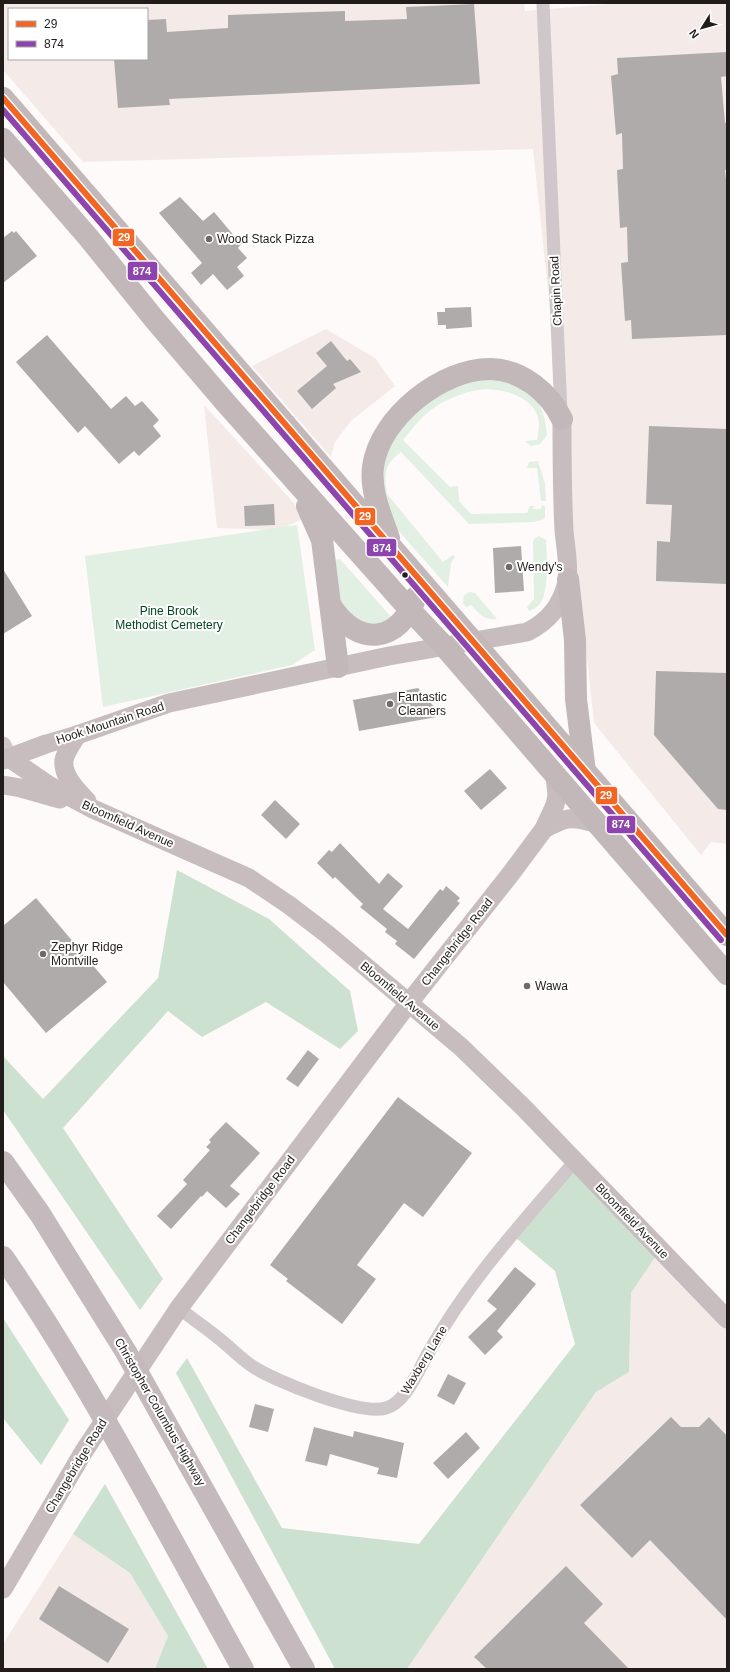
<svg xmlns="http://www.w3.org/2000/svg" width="730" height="1672" font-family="Arial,sans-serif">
	<rect width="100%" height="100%" fill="#fdfaf9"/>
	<g fill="#f4ebe8" fill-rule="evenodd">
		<path d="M3,3H524L525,11L621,3H727V844L711,842L701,855L594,723L533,149L83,162L3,70ZM9,9H147V59H9Z"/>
		<path d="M326,329L375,358L395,386L351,421L335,442L331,457L252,366Z"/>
		<path d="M204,405L294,503L303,519L278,530L217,528Z"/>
		<path d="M660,1250L727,1319V1669H407L596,1392L629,1372L631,1293Z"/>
		<path d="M73,1534L130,1573L168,1636L155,1669H3V1644Z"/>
	</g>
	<g fill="#e2efe3">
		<path d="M495,379C503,381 513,382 520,385C540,397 545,413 547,435L540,444L531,446L525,441L537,440C538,435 539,428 539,422C536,396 499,386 477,390C468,391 451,398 443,402C426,411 414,426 403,440L450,487L458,486L459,501L471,514L527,513L530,506H534L533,509H541L542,505L545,506V518L542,520L533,522L469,524L401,452C384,464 384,474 387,494L443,562L453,555L455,557L451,563L448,587L390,521L382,497L384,454L393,439L417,409L465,381Z"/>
		<path d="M538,461L545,484L546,501H541L537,468H527L529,462Z"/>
		<path d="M297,525L315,650L292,665L103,707L85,556Z"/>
		<path d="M539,536L546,540C547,556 550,595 538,606C535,608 532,610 529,611L527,607L534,599L533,542L534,539Z"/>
		<path d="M340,559L392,618C367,630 361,625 342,609L335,560Z"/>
		<path d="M470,592L475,593L497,619C484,621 479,613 471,605L466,607L463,603L464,595Z"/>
	</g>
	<g fill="#cce1cf">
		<path d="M177,870L269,919L350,991L358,1031L340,1049L266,1002L202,1037L168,1011L63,1128L163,1279L140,1310L3,1110V1056L43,1099L158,978Z"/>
		<path d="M573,1158L660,1250L631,1293L629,1372L596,1392L407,1669H335L176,1373L187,1358L282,1528L419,1544L575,1344L555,1271L509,1232Z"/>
		<path d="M3,1318L69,1420L41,1465L3,1418Z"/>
		<path d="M105,1484L208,1669H155L168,1636L130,1573L73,1534Z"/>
	</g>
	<g fill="#aeabaa">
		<path d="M474,4L480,84L169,99L170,105L118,108L114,59H147V20L166,19L167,32L228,28V15L345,11V21L407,19L406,7Z"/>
		<path d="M727,52V76L721,77L725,123L727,122V170H725L727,190V335L632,339L631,320L625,321L621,263L628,262L627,227L620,228L617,170L623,169L622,133L616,135L611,76L618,74L617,58Z"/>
		<path d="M180,197L203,221L214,212L241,244L238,248L247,258L237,267L244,276L227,290L213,274L201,285L191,273L202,263L159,213Z"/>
		<path d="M12,231L14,233L16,231L37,256L3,283V238Z"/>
		<path d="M471,307L472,327L446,329V325H438L437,312H445V308Z"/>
		<path d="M47,335L111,409L126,396L135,406L142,401L159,420L153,426L161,436L139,456L134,451L119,464L85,426L78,433L16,362Z"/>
		<path d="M331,341L347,361L350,359L361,372L333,384L336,388L312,409L297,391L327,366L316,353Z"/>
		<path d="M649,426L727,429V584L656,581L657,541L670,542L672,505L646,504Z"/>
		<path d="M274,504L275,525L245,526L244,506Z"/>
		<path d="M521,546L524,591L495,593L493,548Z"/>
		<path d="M3,569L32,616L3,634Z"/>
		<path d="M656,671L727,673V810L718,809L654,735Z"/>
		<path d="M418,688L442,716L359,731L353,700Z"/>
		<path d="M490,769L507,788L481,810L464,791Z"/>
		<path d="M275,800L300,824L286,839L261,815Z"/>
		<path d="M340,843L379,884L388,873L403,886L383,909L408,929L440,889L443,891L446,886L460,898L457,901L460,903L414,959L395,944L397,941L385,932L387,929L360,907L363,904L335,877L333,879L317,863L329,850L332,852Z"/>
		<path d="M36,898L107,982L46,1033L3,982V926Z"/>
		<path d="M308,1050L319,1059L298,1087L286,1079Z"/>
		<path d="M398,1097L472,1153L423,1217L404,1203L357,1265L376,1279L342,1324L286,1281L288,1279L270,1265Z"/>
		<path d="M226,1122L260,1153L230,1186L240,1194L226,1208L207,1191L202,1197L201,1196L171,1229L157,1216L187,1184L183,1180L210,1150L206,1147L211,1142L209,1140Z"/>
		<path d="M515,1267L536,1284L497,1331L503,1337L485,1355L468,1337L497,1309L487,1301Z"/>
		<path d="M448,1374L466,1383L454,1405L437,1396Z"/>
		<path d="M255,1404L274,1409L268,1432L249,1427Z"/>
		<path d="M671,1417L681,1427H699L709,1417L727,1436V1620L650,1540L632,1558L580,1505Z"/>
		<path d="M314,1427L353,1437L354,1431L404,1443L397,1478L377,1474L379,1468L330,1454L327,1466L305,1461Z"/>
		<path d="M466,1432L480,1448L448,1479L433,1463Z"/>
		<path d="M566,1566L603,1604L584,1623L629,1669H487L474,1657Z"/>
		<path d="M59,1586L129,1629L108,1663L39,1619Z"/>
	</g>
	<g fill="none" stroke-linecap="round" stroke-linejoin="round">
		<g stroke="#cfc7c9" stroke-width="13">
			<path d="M543,3L561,413"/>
			<path d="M179,1308C191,1318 205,1327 217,1337C229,1346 240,1358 252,1366C274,1381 361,1416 386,1408C407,1402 419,1368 430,1350C469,1280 524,1221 575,1161"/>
		</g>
		<path stroke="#cfc7c9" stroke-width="17" d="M3,745L9,758"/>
		<g stroke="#c7bdbf" stroke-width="19">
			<path d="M77,735C73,742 66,751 64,760C62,776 77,790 87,801"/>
			<path d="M9,758L50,786L93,809L249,878L289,905L327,934L461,1047L523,1107L727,1319"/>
			<path d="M3,760L46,744L77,735L169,703L389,656L527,632C549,621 561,606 567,582C570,570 565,543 564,530C562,493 562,456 562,419"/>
			<path d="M3,785L21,788L60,799"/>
			<path d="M544,829C566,817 571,816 595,823"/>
			<path d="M3,1589L84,1451L179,1308L408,1004L509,876L544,829L555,805L557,795L555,776"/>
		</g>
		<g stroke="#c2b8ba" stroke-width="22">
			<path d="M3,98L727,935"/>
			<path d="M3,139L88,237L155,320L225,402L411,611L444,646L727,974"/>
			<path d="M307,506L322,540L338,667"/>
			<path d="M389,538C381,515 370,491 373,467C379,418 442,368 491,369C522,370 549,392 562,419"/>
			<path d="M568,579L575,640L576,699L585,772"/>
			<path d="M331,606C358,648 399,643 416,597"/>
		</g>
		<g stroke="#c4babd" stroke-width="22">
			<path d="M3,1162L40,1214L126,1352L304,1669"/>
			<path d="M3,1257C93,1388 166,1531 243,1669"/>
		</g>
		<g stroke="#fff" stroke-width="9">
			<path id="bus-1" d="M3,98L727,935"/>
		</g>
		<g stroke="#fff" stroke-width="9">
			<path id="bus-2" d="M3,110L721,940"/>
		</g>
		<use href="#bus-1" stroke="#f26522" stroke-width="6"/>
		<use href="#bus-2" stroke="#8e44ad" stroke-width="6"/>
	</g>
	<g fill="#6f6a69" stroke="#fff" stroke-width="1.5">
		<circle cx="209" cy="239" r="4"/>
		<circle cx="509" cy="567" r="4"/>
		<circle cx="390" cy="704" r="4"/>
		<circle cx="43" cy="954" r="4"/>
		<circle cx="527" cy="986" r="4"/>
	</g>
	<circle fill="#221d1b" stroke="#fff" stroke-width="1.5" cx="405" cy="575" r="3.5"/>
	<g text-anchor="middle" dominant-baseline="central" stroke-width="4" stroke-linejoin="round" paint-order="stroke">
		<g font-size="12" fill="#221d1b" stroke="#fff" text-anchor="start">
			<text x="217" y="239">Wood Stack Pizza</text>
			<text x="517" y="567">Wendy's</text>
			<text x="398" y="697">Fantastic<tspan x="398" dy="14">Cleaners</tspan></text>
			<text x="51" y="947">Zephyr Ridge<tspan x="51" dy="14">Montville</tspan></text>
			<text x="535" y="986">Wawa</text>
		</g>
		<g font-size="12" fill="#221d1b" stroke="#fff">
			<text transform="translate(556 291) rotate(-93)">Chapin Road</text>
			<text transform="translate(110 723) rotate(-18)">Hook Mountain Road</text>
			<text transform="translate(128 824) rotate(24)">Bloomfield Avenue</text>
			<text transform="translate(457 942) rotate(-52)">Changebridge Road</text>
			<text transform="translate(400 996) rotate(40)">Bloomfield Avenue</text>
			<text transform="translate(260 1200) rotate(-53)">Changebridge Road</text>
			<text transform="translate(632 1221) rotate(46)">Bloomfield Avenue</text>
			<text transform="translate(424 1360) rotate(-59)">Waxberg Lane</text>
			<text transform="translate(160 1412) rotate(60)">Christopher Columbus Highway</text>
			<text transform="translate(76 1466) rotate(-59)">Changebridge Road</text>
		</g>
		<g font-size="12" fill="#00461d" stroke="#fff">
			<text x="169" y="611">Pine Brook<tspan x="169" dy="14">Methodist Cemetery</tspan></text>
		</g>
	</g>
	<g stroke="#fff" stroke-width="1.5">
		<rect x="112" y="228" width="23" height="19" rx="4" fill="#f26522"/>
		<rect x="127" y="261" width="31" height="20" rx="4" fill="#8e44ad"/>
		<rect x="354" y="507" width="22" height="19" rx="4" fill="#f26522"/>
		<rect x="366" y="538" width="31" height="19" rx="4" fill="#8e44ad"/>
		<rect x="595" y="786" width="23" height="19" rx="4" fill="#f26522"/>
		<rect x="606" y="815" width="30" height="19" rx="4" fill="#8e44ad"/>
	</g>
	<g font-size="11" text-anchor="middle" font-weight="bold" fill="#fff">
		<text x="124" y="241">29</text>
		<text x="142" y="275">874</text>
		<text x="365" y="520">29</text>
		<text x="382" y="552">874</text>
		<text x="606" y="799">29</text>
		<text x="621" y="828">874</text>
	</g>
	<rect width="730" height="1672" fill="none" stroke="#221d1b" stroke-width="8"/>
	<rect x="8" y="8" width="140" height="52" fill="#ffffff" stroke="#a7a5a4"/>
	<rect x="16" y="21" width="20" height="6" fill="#f26522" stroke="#a7a5a4"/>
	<text x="44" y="28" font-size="12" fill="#221d1b">29</text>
	<rect x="16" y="41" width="20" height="6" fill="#8e44ad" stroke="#a7a5a4"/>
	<text x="44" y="48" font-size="12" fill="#221d1b">874</text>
	<g transform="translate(702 28) rotate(233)" stroke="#ffffff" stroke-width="3" paint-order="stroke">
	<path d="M0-3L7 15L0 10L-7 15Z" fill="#221d1b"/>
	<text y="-6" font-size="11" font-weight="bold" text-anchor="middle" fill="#221d1b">N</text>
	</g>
</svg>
